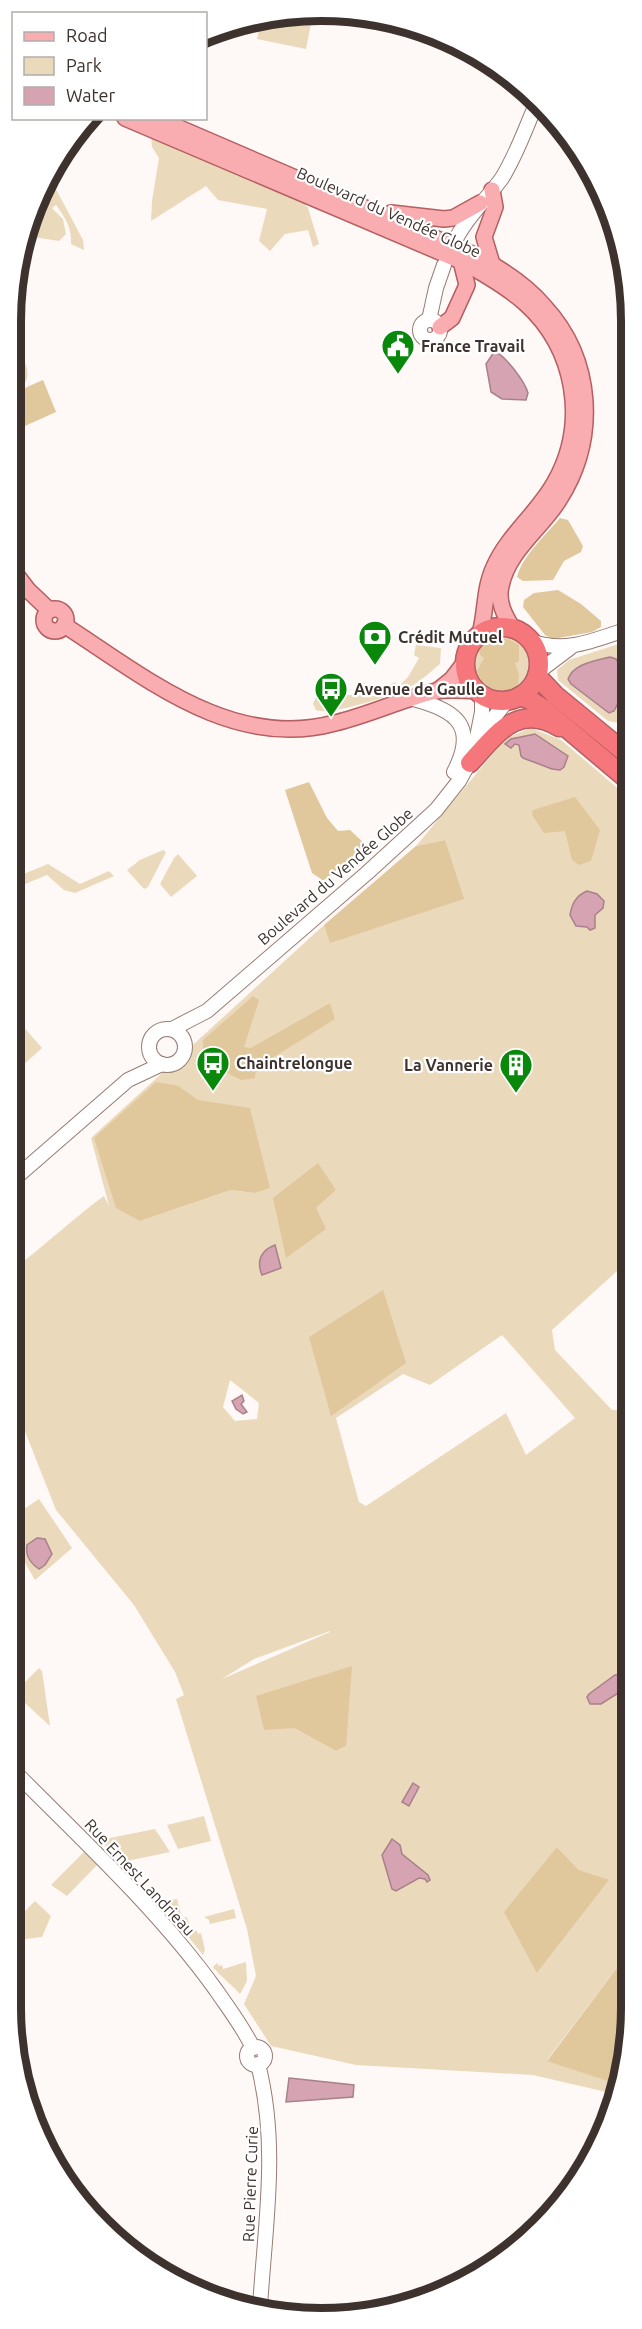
<svg xmlns="http://www.w3.org/2000/svg" width="642" height="2329" font-family="Ubuntu,sans-serif">
	<rect width="100%" height="100%" fill="#fef9f7"/>
	<g fill="#ebd9bb" fill-rule="evenodd">
		<path d="M307,16L312,18L306,49L257,39L261,17Z"/>
		<path d="M151,136L303,201L308,208L319,244L313,247L308,230L285,234L270,251L259,241L267,209L218,200L206,186L151,221L152,201L159,158L152,147Z"/>
		<path d="M50,178L83,240L84,250L71,244C72,228 65,217 56,205L52,208L63,219L66,234L59,241L27,236Z"/>
		<path d="M16,342C23,358 38,380 16,390Z"/>
		<circle cx="501" cy="664" r="31"/>
		<path d="M628,641V724L608,721L558,680L557,670L569,660Z"/>
		<path d="M416,645L441,648L440,664C430,672 421,681 410,687C395,695 330,716 316,710L313,704C317,694 320,687 332,686L333,696L345,697V695L378,696V690L395,682L398,687L408,677L419,658L414,655Z"/>
		<path d="M531,728L561,740L628,797L627,1262L552,1330L555,1350L612,1410H619L627,1403L626,1956L547,2060L619,2085L615,2094L533,2075L356,2065L271,2046L244,2004L256,1976L247,1929L176,1699L184,1695L175,1672L134,1605L56,1510L13,1401V1269C45,1246 72,1219 104,1196L109,1206L91,1138L324,925L331,943L445,840L416,846L506,738ZM179,1086L198,1100L254,1193L231,1190L140,1221ZM317,1164L336,1190L316,1208ZM502,1335L575,1418L526,1455L506,1413L366,1506L359,1502L336,1418L403,1374L430,1385ZM230,1380L259,1403L257,1419L235,1421L223,1407ZM330,1631V1632L222,1679L254,1659ZM294,1728L346,1746L336,1751ZM557,1847L579,1870L608,1881L537,1973Z"/>
		<path d="M163,850L166,852L148,887L144,889L127,870L140,860Z"/>
		<path d="M178,854L197,876L171,897L160,884L174,858Z"/>
		<path d="M48,864L80,884L109,871L114,876L75,893L64,890L47,875L25,884L21,875Z"/>
		<path d="M14,1016L42,1048L21,1067L14,1059Z"/>
		<path d="M39,1499L72,1548L35,1580L12,1540V1517Z"/>
		<path d="M39,1668L42,1671L50,1726L14,1693Z"/>
		<path d="M204,1816L211,1841L178,1849L167,1825Z"/>
		<path d="M155,1829L170,1852L122,1862L100,1840Z"/>
		<path d="M84,1852L97,1865L67,1896L51,1885Z"/>
		<path d="M177,1899L182,1918L187,1917L191,1929L197,1931L198,1934L201,1933L205,1950L203,1955L160,1902Z"/>
		<path d="M35,1901L51,1916L42,1937L19,1940L20,1949L11,1950V1925Z"/>
		<path d="M234,1909L236,1918L210,1924L209,1920L204,1917Z"/>
		<path d="M246,1962L247,1981L240,1994C231,1984 221,1977 213,1967L217,1963L219,1966L222,1965L223,1969Z"/>
	</g>
	<g fill="#e0c79c">
		<path d="M43,380L56,412L16,430V396L27,387Z"/>
		<path d="M560,518L568,520L583,546L581,552L564,561L553,580L523,581L517,577C523,555 546,535 560,518Z"/>
		<path d="M558,590L581,604L601,621V627L592,632L553,639L545,635L523,607L524,600L534,593Z"/>
		<path d="M497,638L508,639L519,645V661L515,663L519,674L518,685L512,691C494,691 483,689 477,671L484,658L480,655L479,648L486,641Z"/>
		<path d="M309,782L327,818L338,831L350,830L366,845L324,881L312,873L285,790Z"/>
		<path d="M575,797L600,830L591,861L579,865L572,860L565,831L544,833L532,815L533,810Z"/>
		<path d="M445,840L464,899L330,943L324,925L416,846Z"/>
		<path d="M253,996L259,1000L244,1047L251,1048L330,1003L335,1019L256,1068L255,1078L241,1080L203,1061V1040Z"/>
		<path d="M156,1082L179,1086L198,1100L250,1108L270,1188L254,1193L231,1190L140,1221L116,1208L94,1138Z"/>
		<path d="M318,1163L336,1190L316,1208L326,1229L286,1258L273,1198Z"/>
		<path d="M383,1290L406,1363L331,1416L309,1337Z"/>
		<path d="M352,1666L346,1746L336,1751L294,1728L264,1730L256,1696Z"/>
		<path d="M557,1847L579,1870L609,1880L537,1973L504,1912Z"/>
		<path d="M626,1956V2068L619,2085L547,2061Z"/>
	</g>
	<g fill="#d6a3b2" stroke="#a8818a" stroke-width="1.5">
		<path d="M494,352C504,353 525,382 528,393L526,400L502,399L491,392L486,364Z"/>
		<path d="M610,657L616,659L621,666C615,674 619,683 624,691L614,711L609,713L571,684L568,679C574,663 596,661 610,657Z"/>
		<path d="M535,734L568,756L564,767L560,770L552,769L523,758L521,756L519,745L515,744L511,748L505,744L511,739Z"/>
		<path d="M587,891L597,894L604,901L603,908L595,915V928L590,930L587,927L576,926L570,915C572,903 576,896 587,891Z"/>
		<path d="M275,1245L281,1268L262,1275C256,1261 261,1250 275,1245Z"/>
		<path d="M242,1395L244,1401L241,1404L247,1412L243,1414L236,1409L232,1401Z"/>
		<path d="M37,1538L45,1539L52,1554L45,1565L39,1569C30,1563 25,1556 27,1545Z"/>
		<path d="M621,1674L626,1677V1688L601,1704H590L587,1697L589,1694L615,1675Z"/>
		<path d="M413,1783L419,1787L409,1806L402,1802Z"/>
		<path d="M392,1839L400,1845L402,1854L428,1875L430,1880L427,1882L425,1879L419,1878L396,1891L392,1889L382,1855Z"/>
		<path d="M289,2078L354,2085L353,2097L286,2102Z"/>
	</g>
	<g fill="none" stroke-linecap="round" stroke-linejoin="round">
		<g stroke="#957d74" stroke-width="16">
			<g id="secondary">
				<path d="M457,237C469,214 488,198 502,178C517,154 526,127 537,102"/>
				<circle cx="430" cy="330" r="10"/>
				<path d="M429,320L436,288L444,265"/>
				<path d="M531,641C566,654 594,640 628,629"/>
				<path d="M538,672L570,648"/>
				<path d="M413,699C456,710 478,726 454,772"/>
				<path d="M476,742L482,712V695"/>
				<path d="M172,1029L207,1011L367,873L436,810L459,781L495,716L507,701"/>
				<circle cx="167" cy="1047" r="18"/>
				<path d="M13,1180L128,1080L162,1064"/>
				<path d="M11,1768C82,1840 157,1908 216,1990C229,2009 243,2027 253,2048"/>
				<circle cx="256" cy="2056" r="9"/>
				<path d="M258,2064C279,2146 265,2224 260,2307"/>
			</g>
		</g>
		<g stroke="#b55f61" stroke-width="18">
			<g id="primary">
				<path d="M125,118L461,261C483,273 506,286 525,303C576,349 588,423 555,482C538,513 508,535 494,567C484,588 486,612 480,634"/>
				<path d="M156,118L479,257C503,270 526,285 544,306C594,360 598,439 559,500C541,529 508,551 501,586C497,602 505,616 513,629"/>
				<path d="M492,190L495,207L484,237L492,264"/>
				<path d="M391,213L444,219L453,218L480,203"/>
				<path d="M440,327L452,318L467,285L461,261"/>
				<path d="M15,573L28,590L49,610"/>
				<circle cx="55" cy="620" r="11"/>
				<path d="M64,625C145,677 232,751 335,723C369,715 402,699 436,691C449,689 464,690 477,691"/>
				<path d="M437,691L452,679L465,662"/>
			</g>
		</g>
		<g stroke="#b55f61" stroke-width="21">
			<g id="highway">
				<circle cx="502" cy="664" r="37"/>
				<path d="M537,676L555,695L628,755"/>
				<path d="M520,696L530,700L544,709L628,780"/>
				<path d="M470,763C496,735 517,702 559,727"/>
			</g>
		</g>
		<use href="#secondary" stroke="#fff" stroke-width="14"/>
		<use href="#primary" stroke="#f9adb0" stroke-width="15"/>
		<use href="#highway" stroke="#f5777c" stroke-width="18"/>
	</g>
	<defs>
		<g id="civic-pin" transform="scale(1.725)"><path d="M0 17L-7.5 6A9.5 9.5 0 1 1 7.5 6Z" fill="#0a880c" stroke="#fff"/><path d="M-.6-6.5H3V-4.5H.6V-3L4-1V1h2V6H-6V1h2V-1L-.6-3ZM-1.2 2.5V6h2.4V2.5Z" fill="#fff"/></g>
		<g id="bank-pin" transform="scale(1.725)"><path d="M0 17L-7.5 6A9.5 9.5 0 1 1 7.5 6Z" fill="#0a880c" stroke="#fff"/><path d="M-6-4H6V4H-6ZM0-2.3a2.3 2.3 0 1 0 0 4.6a2.3 2.3 0 1 0 0-4.6Z" fill="#fff"/></g>
		<g id="bus-pin" transform="scale(1.725)"><path d="M0 17L-7.5 6A9.5 9.5 0 1 1 7.5 6Z" fill="#0a880c" stroke="#fff"/><path d="M-5-6H5V4H4V6H2V4H-2V6H-4V4H-5ZM-3.5-4V0h7V-4ZM-3.5 1.2v1.5H-2V1.2ZM2 1.2v1.5H3.5V1.2Z" fill="#fff"/></g>
		<g id="building-pin" transform="scale(1.725)"><path d="M0 17L-7.5 6A9.5 9.5 0 1 1 7.5 6Z" fill="#0a880c" stroke="#fff"/><path d="M-4-6H4V6H1V3H-1V6H-4ZM-2.5-4.3h1.7v1.8h-1.7ZM.8-4.3h1.7v1.8H.8ZM-2.5-1h1.7V.8h-1.7ZM.8-1h1.7V.8H.8Z" fill="#fff"/></g>
	</defs>
	<g fill-rule="evenodd">
		<use href="#civic-pin" x="398" y="346"/>
		<use href="#bank-pin" x="375" y="637"/>
		<use href="#bus-pin" x="331" y="689"/>
		<use href="#bus-pin" x="213" y="1063"/>
		<use href="#building-pin" x="516" y="1065"/>
	</g>
	<g text-anchor="middle" dominant-baseline="central" stroke-width="4.5" stroke-linejoin="round" paint-order="stroke">
		<g font-size="16" fill="#3d322e" stroke="#fff">
			<text transform="translate(389 212) rotate(24)">Boulevard du Vendée Globe</text>
			<text transform="translate(335 876) rotate(-41)">Boulevard du Vendée Globe</text>
			<text transform="translate(140 1877) rotate(47)">Rue Ernest Landrieau</text>
			<text transform="translate(250 2184) rotate(-88)">Rue Pierre Curie</text>
		</g>
		<g font-size="16" font-weight="bold" fill="#3d322e" stroke="#fff" text-anchor="start">
			<text x="421" y="346">France Travail</text>
			<text x="398" y="637">Crédit Mutuel</text>
			<text x="354" y="689">Avenue de Gaulle</text>
			<text x="236" y="1063">Chaintrelongue</text>
			<text x="493" y="1065" text-anchor="end">La Vannerie</text>
		</g>
	</g>
	<path d="M0 0H642V2329H0ZM321 21H321A300 300 0 0 1 621 321V2008A300 300 0 0 1 321 2308H321A300 300 0 0 1 21 2008V321A300 300 0 0 1 321 21Z" fill="#fff" fill-rule="evenodd"/>
	<path fill="none" stroke="#3d322e" stroke-width="8" d="M321 21H321A300 300 0 0 1 621 321V2008A300 300 0 0 1 321 2308H321A300 300 0 0 1 21 2008V321A300 300 0 0 1 321 21Z"/>
	<rect x="12" y="12" width="195" height="108" fill="#ffffff" stroke="#b1adab" stroke-width="1.5"/>
	<rect x="24" y="32" width="30" height="9" fill="#f9adb0" stroke="#b1adab" stroke-width="1.5"/>
	<text x="66" y="42" font-size="18" fill="#3d322e">Road</text>
	<rect x="24" y="57" width="30" height="18" fill="#ebd9bb" stroke="#b1adab" stroke-width="1.5"/>
	<text x="66" y="72" font-size="18" fill="#3d322e">Park</text>
	<rect x="24" y="87" width="30" height="18" fill="#d6a3b2" stroke="#b1adab" stroke-width="1.5"/>
	<text x="66" y="102" font-size="18" fill="#3d322e">Water</text>
</svg>
